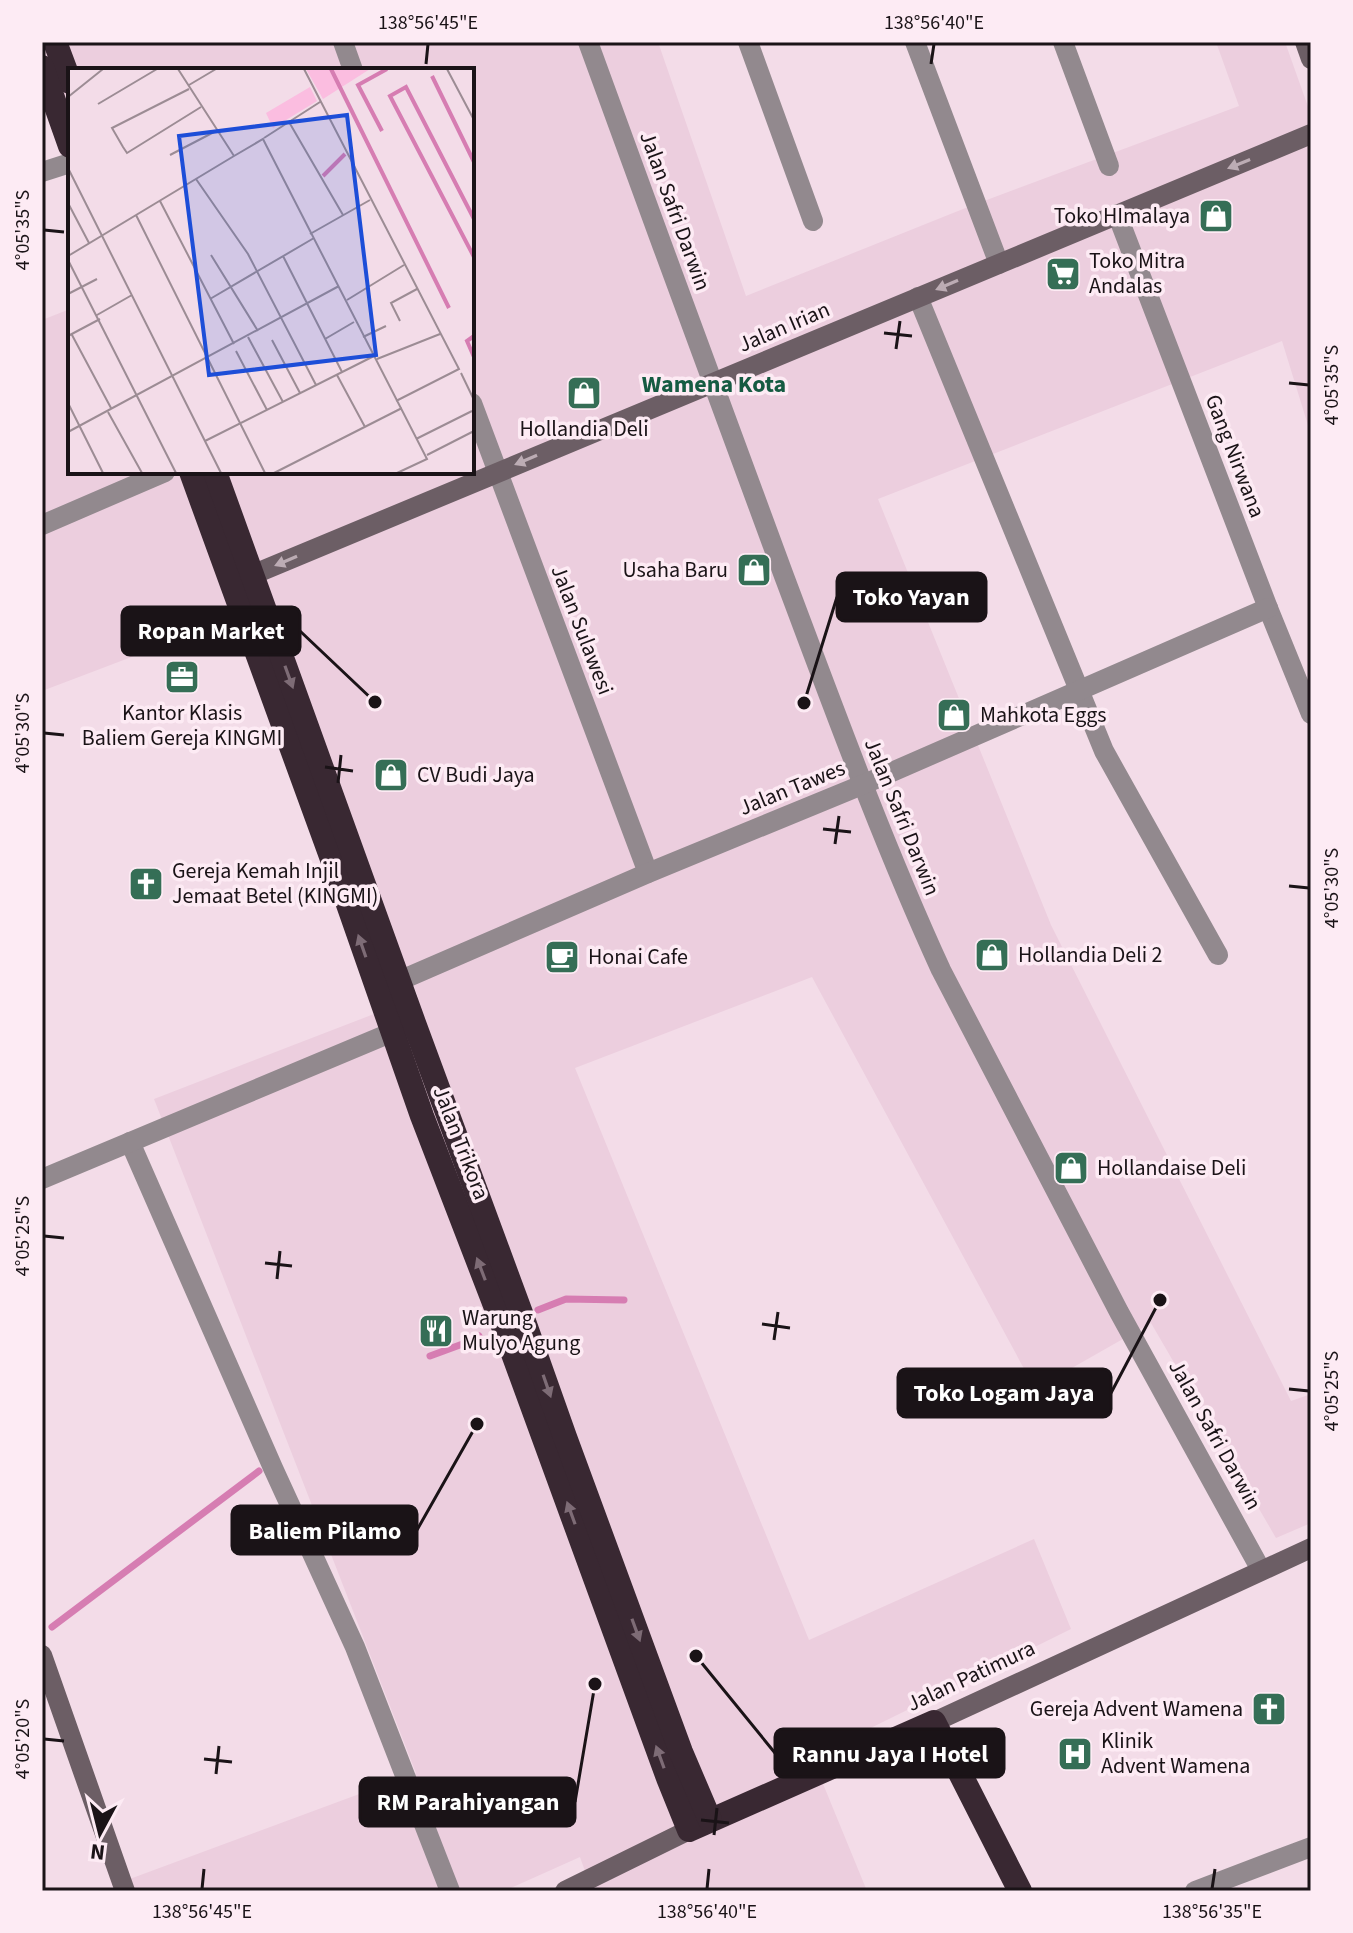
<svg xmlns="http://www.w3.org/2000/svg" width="1353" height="1933" font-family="'Source Sans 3',sans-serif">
	<rect width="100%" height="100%" fill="#f3dce8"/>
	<path fill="#eccede" d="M42,42H658L746,296L968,207L1239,106L1216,42H1285L1311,115V435L1282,341L878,499L1051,925L1291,1401L1311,1394V1523L1276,1538L1151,1323L1035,1389L812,977L575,1068L809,1640L1034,1539L1071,1629L812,1757L867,1891H592L580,1857L504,1891H131L127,1880L416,1773L154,1099L418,997L266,606L42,691V320L70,309V472H472V70H70V131L42,56Z"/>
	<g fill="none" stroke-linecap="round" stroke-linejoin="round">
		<g stroke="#d67db2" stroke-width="7">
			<path d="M538,1310L566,1299L624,1300"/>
			<path d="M430,1356L468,1342L479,1336"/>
			<path d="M52,1627L259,1471"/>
		</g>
		<g stroke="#92898e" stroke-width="20">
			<path d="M343,42L353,70"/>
			<path d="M588,42C653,220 718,399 784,576C834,709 882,841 941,970L1119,1312L1261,1570"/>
			<path d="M748,42L813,221"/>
			<path d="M915,42L999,264"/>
			<path d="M1063,42L1109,166"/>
			<path d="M42,172L70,163"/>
			<path d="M1117,214L1268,608L1311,714"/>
			<path d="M918,297L1104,751L1218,955"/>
			<path d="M472,403L648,873"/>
			<path d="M42,525L165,472"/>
			<path d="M385,987L648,873L862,785L1268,608"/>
			<path d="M130,1142L273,1468L355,1647L450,1891"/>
			<path d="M42,1179L407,1026"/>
			<path d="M1195,1891L1311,1847"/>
		</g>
		<g stroke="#6c5e65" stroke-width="20">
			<path d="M1305,42L1311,59"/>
			<path d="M240,580L1311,134"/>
			<path d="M42,1655L125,1891"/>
			<path d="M934,1722L1311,1548"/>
			<path d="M565,1891L689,1830"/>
		</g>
		<g stroke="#392832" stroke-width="24">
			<path d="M55,42L70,82"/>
			<path d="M42,67L70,146"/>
			<path d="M191,472L337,873L422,1116L501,1321L668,1778L689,1830L934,1722L1020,1891"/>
			<path d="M215,472L414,1023L521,1313L565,1437L681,1752L710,1820"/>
		</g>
	</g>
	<defs><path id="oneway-solid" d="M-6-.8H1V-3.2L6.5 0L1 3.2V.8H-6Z" transform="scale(2)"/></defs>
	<g fill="#bcacb4">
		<use href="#oneway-solid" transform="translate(1239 164) rotate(158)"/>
		<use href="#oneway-solid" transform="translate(947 285) rotate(157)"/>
		<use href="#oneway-solid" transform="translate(526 460) rotate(157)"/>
		<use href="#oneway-solid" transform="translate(286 561) rotate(157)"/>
	</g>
	<g fill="#7e6c76">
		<use href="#oneway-solid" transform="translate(289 677) rotate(70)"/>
		<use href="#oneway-solid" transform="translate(362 946) rotate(-109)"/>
		<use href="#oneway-solid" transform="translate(481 1269) rotate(-111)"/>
		<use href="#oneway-solid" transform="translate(547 1386) rotate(71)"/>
		<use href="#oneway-solid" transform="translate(571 1513) rotate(-110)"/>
		<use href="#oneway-solid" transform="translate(636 1630) rotate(70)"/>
		<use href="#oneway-solid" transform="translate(660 1757) rotate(-110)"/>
	</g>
	<path fill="none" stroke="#1a1317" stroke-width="3" d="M426,64L428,44M931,64L934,44M44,230L64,232M884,333L912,336M896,349L900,321M1289,383L1309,385M44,733L64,735M325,767L353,771M338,783L341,755M823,829L851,832M835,844L839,816M1289,886L1309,888M44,1236L64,1238M265,1263L292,1266M277,1279L280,1251M762,1324L790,1328M774,1340L778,1312M1289,1389L1309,1391M44,1739L64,1741M204,1759L232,1762M216,1774L219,1746M701,1820L729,1823M714,1835L717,1808M202,1889L204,1869M707,1889L709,1869M1212,1889L1215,1869"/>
	<defs>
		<g id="shop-square" transform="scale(1.8)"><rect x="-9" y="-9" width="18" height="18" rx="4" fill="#356e56" stroke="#fdebf4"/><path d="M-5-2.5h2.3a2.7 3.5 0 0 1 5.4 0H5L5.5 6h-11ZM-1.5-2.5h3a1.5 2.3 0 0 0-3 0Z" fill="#fff"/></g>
		<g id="supermarket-square" transform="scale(1.8)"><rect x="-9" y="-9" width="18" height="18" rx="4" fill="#356e56" stroke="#fdebf4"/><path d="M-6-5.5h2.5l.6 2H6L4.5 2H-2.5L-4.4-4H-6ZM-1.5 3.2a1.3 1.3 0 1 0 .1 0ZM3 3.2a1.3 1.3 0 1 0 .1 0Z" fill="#fff"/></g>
		<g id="office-square" transform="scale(1.8)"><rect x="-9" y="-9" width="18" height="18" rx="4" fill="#356e56" stroke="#fdebf4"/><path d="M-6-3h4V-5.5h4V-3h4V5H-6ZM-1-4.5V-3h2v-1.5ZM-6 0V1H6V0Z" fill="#fff"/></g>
		<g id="church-square" transform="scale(1.8)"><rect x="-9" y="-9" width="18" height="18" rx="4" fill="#356e56" stroke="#fdebf4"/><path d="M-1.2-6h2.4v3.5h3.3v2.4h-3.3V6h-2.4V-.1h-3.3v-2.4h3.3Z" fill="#fff"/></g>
		<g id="cafe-square" transform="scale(1.8)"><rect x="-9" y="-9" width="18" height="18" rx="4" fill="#356e56" stroke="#fdebf4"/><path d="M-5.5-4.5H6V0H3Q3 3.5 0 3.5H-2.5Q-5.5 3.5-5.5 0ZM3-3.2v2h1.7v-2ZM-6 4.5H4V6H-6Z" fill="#fff"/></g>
		<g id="restaurant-square" transform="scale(1.8)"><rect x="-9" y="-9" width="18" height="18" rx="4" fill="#356e56" stroke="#fdebf4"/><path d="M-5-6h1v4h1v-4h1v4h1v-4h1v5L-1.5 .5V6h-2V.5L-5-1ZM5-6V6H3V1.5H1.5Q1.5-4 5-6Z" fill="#fff"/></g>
		<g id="hospital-square" transform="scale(1.8)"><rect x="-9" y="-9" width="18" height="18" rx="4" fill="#356e56" stroke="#fdebf4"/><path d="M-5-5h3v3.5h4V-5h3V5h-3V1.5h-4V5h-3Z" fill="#fff"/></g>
	</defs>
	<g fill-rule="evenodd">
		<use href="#shop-square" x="1216" y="216"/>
		<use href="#supermarket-square" x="1063" y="274"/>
		<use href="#shop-square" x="584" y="393"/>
		<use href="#shop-square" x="754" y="570"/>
		<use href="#office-square" x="182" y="677"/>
		<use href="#shop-square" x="954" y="715"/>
		<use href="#shop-square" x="391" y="775"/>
		<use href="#church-square" x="146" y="884"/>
		<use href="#shop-square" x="992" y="955"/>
		<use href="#cafe-square" x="562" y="957"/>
		<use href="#shop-square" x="1071" y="1168"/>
		<use href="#restaurant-square" x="436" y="1331"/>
		<use href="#church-square" x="1269" y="1709"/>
		<use href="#hospital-square" x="1075" y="1754"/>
	</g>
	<g text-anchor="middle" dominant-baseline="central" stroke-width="7" stroke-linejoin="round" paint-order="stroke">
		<g font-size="22" fill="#1a1317" stroke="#fdebf4">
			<text transform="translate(675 211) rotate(70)">Jalan Safri Darwin</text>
			<text transform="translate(784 327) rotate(-23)">Jalan Irian</text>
			<text transform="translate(1235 456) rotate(69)">Gang Nirwana</text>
			<text transform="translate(582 630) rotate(69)">Jalan Sulawesi</text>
			<text transform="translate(792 788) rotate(-22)">Jalan Tawes</text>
			<text transform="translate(902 817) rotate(68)">Jalan Safri Darwin</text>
			<text transform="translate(461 1143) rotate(69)">Jalan Trikora</text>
			<text transform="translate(1215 1435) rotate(61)">Jalan Safri Darwin</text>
			<text transform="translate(971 1676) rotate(-25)">Jalan Patimura</text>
		</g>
		<g font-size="22" fill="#1a1317" stroke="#fdebf4" text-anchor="start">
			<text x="1190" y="216" text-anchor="end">Toko HImalaya</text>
			<text x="1089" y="261">Toko Mitra<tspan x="1089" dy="25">Andalas</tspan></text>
			<text x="584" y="429" text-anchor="middle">Hollandia Deli</text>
			<text x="728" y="570" text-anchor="end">Usaha Baru</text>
			<text x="182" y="713" text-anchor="middle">Kantor Klasis<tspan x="182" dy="25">Baliem Gereja KINGMI</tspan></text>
			<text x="980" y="715">Mahkota Eggs</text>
			<text x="417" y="775">CV Budi Jaya</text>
			<text x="172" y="871">Gereja Kemah Injil<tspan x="172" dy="25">Jemaat Betel (KINGMI)</tspan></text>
			<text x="1018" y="955">Hollandia Deli 2</text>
			<text x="588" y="957">Honai Cafe</text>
			<text x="1097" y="1168">Hollandaise Deli</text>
			<text x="462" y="1318">Warung<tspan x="462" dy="25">Mulyo Agung</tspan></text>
			<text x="1243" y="1709" text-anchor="end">Gereja Advent Wamena</text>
			<text x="1101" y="1741">Klinik<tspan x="1101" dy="25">Advent Wamena</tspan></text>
		</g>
		<g font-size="24" font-weight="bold" fill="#155b42" stroke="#fdebf4">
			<text x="714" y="384">Wamena Kota</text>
		</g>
	</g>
	<g transform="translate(68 68)">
		<rect width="406" height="406" fill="#f3dce8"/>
		<path d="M238,1H302L255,31ZM242,19L249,33L205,60L198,45Z" fill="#fbbde0"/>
		<path fill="none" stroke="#d67db2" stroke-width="4" d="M263,1L381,240M364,8L406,94M314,63L290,17L319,1M255,108L277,86M406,151L338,19L322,28L406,189M406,268L399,273L406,289"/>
		<path fill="none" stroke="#9c8c94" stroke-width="2" d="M110,1L166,88L195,71L198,77L359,391L329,405M236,1L391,301L328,333M379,1L406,52M121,17L148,1M121,21L44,60L55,79L59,85L133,39M0,29L35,1M30,36L89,1M221,54L275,147M196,70L252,34M102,87L148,63M0,100L153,405M128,111L180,186L248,317M92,133L166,276M0,135L21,175M68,147L197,405M242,166L302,132M143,187L190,263M0,188L166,88M215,188L274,304M0,192L108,405M0,226L29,211M142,231L246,170M279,232L336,197M29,247L64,227M332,253L323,235L349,221M4,267L43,340M0,268L32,251M180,269L215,334M295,269L318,258M257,271L286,254M204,272L232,325M168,283L199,342M309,291L372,266M393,305L406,332M269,307L297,359M0,335L35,405M40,344L74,405M0,364L271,218M348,371L404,343M137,373L306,288M359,387L406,363M206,405L334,340"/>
		<path fill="#1d4ed8" fill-opacity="0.15" stroke="#1d4ed8" stroke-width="4" d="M279,47L308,287L141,307L111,68Z"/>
		<rect width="406" height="406" fill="none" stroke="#1a1317" stroke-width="4"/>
	</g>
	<path fill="none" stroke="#1a1317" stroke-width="3" d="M804 703L837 597M375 702L300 631M1160 1300L1111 1393M477 1424L417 1530M696 1656L775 1753M595 1684L575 1802"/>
	<g fill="#1a1317" stroke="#fdebf4" stroke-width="3">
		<circle cx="804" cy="703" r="8"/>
		<circle cx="375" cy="702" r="8"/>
		<circle cx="1160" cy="1300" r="8"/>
		<circle cx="477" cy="1424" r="8"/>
		<circle cx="696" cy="1656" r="8"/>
		<circle cx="595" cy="1684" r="8"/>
	</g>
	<g fill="#1a1317" stroke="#1a1317" stroke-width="3">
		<rect x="837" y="573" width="149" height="48" rx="8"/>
		<rect x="122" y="607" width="178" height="48" rx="8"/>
		<rect x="898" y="1369" width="213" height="48" rx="8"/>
		<rect x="232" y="1506" width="185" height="48" rx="8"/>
		<rect x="775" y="1729" width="229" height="48" rx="8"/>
		<rect x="360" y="1778" width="215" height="48" rx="8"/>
	</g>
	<g font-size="24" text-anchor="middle" font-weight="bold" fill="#fff">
		<text x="911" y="605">Toko Yayan</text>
		<text x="211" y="639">Ropan Market</text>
		<text x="1004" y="1401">Toko Logam Jaya</text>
		<text x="325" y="1539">Baliem Pilamo</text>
		<text x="890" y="1762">Rannu Jaya I Hotel</text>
		<text x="468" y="1810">RM Parahiyangan</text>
	</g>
	<rect width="1353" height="1933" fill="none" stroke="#fdebf4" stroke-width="88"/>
	<g transform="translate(100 1833) rotate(187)" stroke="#fdebf4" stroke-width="6" paint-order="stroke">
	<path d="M0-6L14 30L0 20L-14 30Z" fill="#1a1317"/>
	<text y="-12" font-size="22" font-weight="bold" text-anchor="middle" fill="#1a1317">N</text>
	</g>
	<rect x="44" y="44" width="1265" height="1845" fill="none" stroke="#1a1317" stroke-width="3"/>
	<g font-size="20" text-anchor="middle" fill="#1a1317">
		<text x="428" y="29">138°56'45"E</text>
		<text x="934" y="29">138°56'40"E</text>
		<text transform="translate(22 230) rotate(-90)" y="7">4°05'35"S</text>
		<text transform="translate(1331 385) rotate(-90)" y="7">4°05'35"S</text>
		<text transform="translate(22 733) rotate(-90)" y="7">4°05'30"S</text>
		<text transform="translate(1331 888) rotate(-90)" y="7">4°05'30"S</text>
		<text transform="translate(22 1236) rotate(-90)" y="7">4°05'25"S</text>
		<text transform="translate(1331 1391) rotate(-90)" y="7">4°05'25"S</text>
		<text transform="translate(22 1739) rotate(-90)" y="7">4°05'20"S</text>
		<text x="202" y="1918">138°56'45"E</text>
		<text x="707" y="1918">138°56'40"E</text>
		<text x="1212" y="1918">138°56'35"E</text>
	</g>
</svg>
